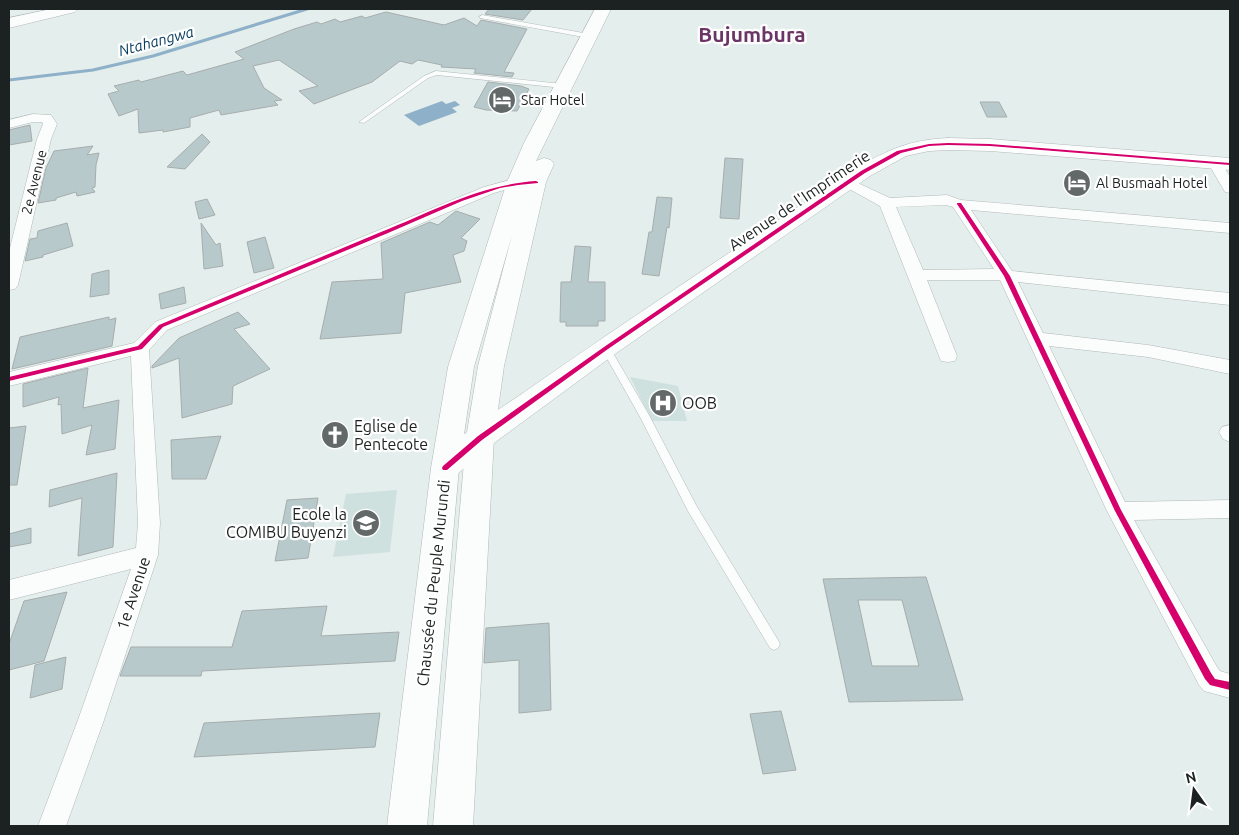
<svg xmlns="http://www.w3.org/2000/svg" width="1239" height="835" font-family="Ubuntu,sans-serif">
	<rect width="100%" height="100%" fill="#e4eeec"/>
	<g fill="#cfe1de">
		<path d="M630,377L678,386L687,421H652Z"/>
		<path d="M397,490L390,552L333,557L346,494Z"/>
	</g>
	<path fill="#8fb0c9" d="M442,101L446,104L455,101L460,105L452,108L457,112L419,126L404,115Z"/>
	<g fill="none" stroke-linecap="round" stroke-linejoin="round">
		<path stroke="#8fb0c9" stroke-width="3" d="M9,80L93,70L153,56L307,9"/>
	</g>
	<g fill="#b8c9cc" stroke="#a6adac" fill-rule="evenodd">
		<path d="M489,9H532L523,20L485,14Z"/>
		<path d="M386,12L444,25L464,18L477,26L481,20L527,29L504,72L514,73L512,77L474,73L476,69L441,67L442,65L418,60L412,64L400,61L372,82L314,104L299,91L318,86L279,60L253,66L264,88L282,100L274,101L278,105L221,115L219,110L190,118V127L163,132V130L139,133L138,109L119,116L108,94L119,91L114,86L139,80L141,82L183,71L187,75L244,59L235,52L294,29L317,22L321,24L335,19L340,22L362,16L365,18Z"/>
		<path d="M488,82L521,86L529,89L517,111L486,110L474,107Z"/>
		<path d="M980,102H999L1007,117H987Z"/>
		<path d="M30,125L32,141L9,145V130Z"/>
		<path d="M202,134L210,142L185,169L167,167Z"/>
		<path d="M93,146L87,155L99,153L96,165L95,187L92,188L95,192L77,196L76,192L56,198V200L38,203L46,168L54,151Z"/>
		<path d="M725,158L743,159L739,219L720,218Z"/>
		<path d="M657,197L672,198L669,228L667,227L659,276L642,274L649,232H652Z"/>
		<path d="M207,199L215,215L199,219L195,202Z"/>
		<path d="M456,211L480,219L461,238L467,241L464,251L453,255L461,282L405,293L401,333L320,339L332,282L383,279L381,243L430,222L438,225Z"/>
		<path d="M67,223L73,246L43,255V257L25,261L30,239L37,238L38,231Z"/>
		<path d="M201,223L216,245L220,243L223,266L204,269Z"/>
		<path d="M265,237L274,268L254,273L247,242Z"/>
		<path d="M575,246L591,247L588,282H605V321H598V326H566V322H560L561,282H571Z"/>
		<path d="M109,270V294L90,297L92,274Z"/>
		<path d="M184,287L186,303L161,309L159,294Z"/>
		<path d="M238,312L250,324L234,329L270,369L233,386L232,404L182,418L179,358L152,368V366L179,338Z"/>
		<path d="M109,317V320L116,318L112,346L12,369L20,337Z"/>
		<path d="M88,368L83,408L119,400L115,449L86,455L92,425L62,434L61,404L58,405L59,397L23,407V384Z"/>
		<path d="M26,426L17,485H9V428Z"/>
		<path d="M221,436L206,479H172L171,440Z"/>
		<path d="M117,473L113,547L78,556L82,498L49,507L50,490Z"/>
		<path d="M318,498L308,558L275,561L287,500Z"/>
		<path d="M31,528V543L9,547V534Z"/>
		<path d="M926,577L963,700L849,702L823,579ZM858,600H902L919,666H872Z"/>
		<path d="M67,592L44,661L9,670V644L24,601Z"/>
		<path d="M327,606L321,636L399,632L395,661L202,671L201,676H120L131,647H232L242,611Z"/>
		<path d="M549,623L551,710L519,713V660L484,663L486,628Z"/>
		<path d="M66,657L62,689L30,698L35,665Z"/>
		<path d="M781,711L796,770L763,774L750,714Z"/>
		<path d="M380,713L375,747L194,757L204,723Z"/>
	</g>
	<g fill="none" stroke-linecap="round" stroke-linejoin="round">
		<g stroke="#b1b9b7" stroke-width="1">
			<g id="lane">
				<path d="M482,15L589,34L592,36L589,38L480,18L479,17Z"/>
				<path d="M436,71L563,84L566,86L563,88L437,75L428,78L364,123L359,122L424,76Z"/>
				<path d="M606,345L609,346L649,415L696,505L778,640L780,644L778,648L774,650L770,648L688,511L639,415L601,348Z"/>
			</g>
		</g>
		<g stroke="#b1b9b7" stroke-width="1">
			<g id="street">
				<path d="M33,114L51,115L57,124L51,139L18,285L15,289L9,290V252L37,139L43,124L42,122H33L9,128V120Z"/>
				<path d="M1215,159L1220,160L1230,177V193L1225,192L1208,163L1210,160Z"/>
				<path d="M517,178L538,179L540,182L538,185L518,186L494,193L167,330L149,350L160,523L158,555L104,720L66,826H38L78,720L131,569L9,600V580L136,548L138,523L131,356L9,386V372L134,343L155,322L484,187Z"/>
				<path d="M847,178L890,198L947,195L961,200L1230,223V233L971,210L1012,271L1230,293V305L1018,282L1043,333L1148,345L1230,360V374L1148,357L1049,346L1125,502L1230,500V518L1134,520L1217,667L1220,671L1230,674V698L1204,691L1199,685L1107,511L1000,280H927L957,356L955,361L948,362L941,361L880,206L842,185L840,182L842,179ZM946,205L953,207L994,269L923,270L896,207Z"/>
				<path d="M1230,425V442L1223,439L1219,432L1222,427Z"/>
			</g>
		</g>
		<g stroke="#b1b9b7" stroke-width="1">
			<path id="secondary" d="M948,138L990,139L1230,158V170L990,151L948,150L929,151L906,156L870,176L615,354L490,446L455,476L445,479L435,476L431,468C444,443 505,406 530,388C638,313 747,241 856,168C890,149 909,140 948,138Z"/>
		</g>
		<g stroke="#b1b9b7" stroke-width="1">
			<path id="primary" d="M51,9H78L75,12L9,28V18Z"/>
		</g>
		<g stroke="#b1b9b7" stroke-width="1">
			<path id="highway" d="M595,9H611L536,161L544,158L551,160L554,164L546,182L504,366L494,438L473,826H433L466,438L478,366L512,235L474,367L459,468L427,826H387L431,468L448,367L507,182L524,143Z"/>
		</g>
		<use href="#lane" fill="#fbfcfc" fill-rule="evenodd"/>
		<use href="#street" fill="#fbfcfc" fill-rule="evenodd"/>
		<use href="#secondary" fill="#fbfcfc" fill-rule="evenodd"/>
		<use href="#primary" fill="#fbfcfc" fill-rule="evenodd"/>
		<use href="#highway" fill="#fbfcfc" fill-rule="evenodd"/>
		<g stroke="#fff" stroke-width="3">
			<g id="cycleway">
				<path d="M948,143L990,144L1230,163V165L990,146L948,145L929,146L901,153L865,173L608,349L482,440L447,470H443L442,468L443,466L478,436L604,347L861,171L897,151L929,144Z"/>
				<path d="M536,181L538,182V183L518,185L500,188L462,201L388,233L163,327L142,349L9,381V377L138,346L159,325C233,294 307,263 381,232C433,211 479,185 536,181Z"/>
				<path d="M957,203H961L1010,276L1121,510L1211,673L1215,679L1230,682V690L1210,685L1205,679L1115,511L1004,276L957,204Z"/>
			</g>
		</g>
		<use href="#cycleway" fill="#d6006c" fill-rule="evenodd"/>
	</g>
	<defs>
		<g id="hotel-disc" transform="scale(1.4375)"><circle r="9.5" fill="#626968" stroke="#fff"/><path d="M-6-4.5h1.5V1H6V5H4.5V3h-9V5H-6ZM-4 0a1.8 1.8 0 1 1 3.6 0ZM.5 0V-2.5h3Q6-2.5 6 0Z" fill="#fff"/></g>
		<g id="hospital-disc" transform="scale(1.4375)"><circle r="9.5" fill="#626968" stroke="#fff"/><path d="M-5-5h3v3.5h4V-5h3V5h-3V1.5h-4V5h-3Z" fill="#fff"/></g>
		<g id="church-disc" transform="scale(1.4375)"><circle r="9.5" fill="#626968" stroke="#fff"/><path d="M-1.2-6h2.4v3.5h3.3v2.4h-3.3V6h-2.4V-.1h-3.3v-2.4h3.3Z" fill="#fff"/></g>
		<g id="school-disc" transform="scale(1.4375)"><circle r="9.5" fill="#626968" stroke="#fff"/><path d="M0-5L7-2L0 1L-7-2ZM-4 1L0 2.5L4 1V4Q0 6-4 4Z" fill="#fff"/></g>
	</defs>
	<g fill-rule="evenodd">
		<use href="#hotel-disc" x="502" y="100"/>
		<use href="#hotel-disc" x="1077" y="183"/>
		<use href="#hospital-disc" x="663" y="403"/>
		<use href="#church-disc" x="335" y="435"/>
		<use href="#school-disc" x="366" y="523"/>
	</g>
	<g text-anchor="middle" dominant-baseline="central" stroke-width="4.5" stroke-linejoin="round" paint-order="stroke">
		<g font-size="14" fill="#1c2221" stroke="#fff" text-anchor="start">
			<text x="521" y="100">Star Hotel</text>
			<text x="1096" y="183">Al Busmaah Hotel</text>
		</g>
		<g font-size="14" fill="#1c2221" stroke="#fff">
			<text transform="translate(34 182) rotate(-76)">2e Avenue</text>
		</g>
		<g font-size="15" font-style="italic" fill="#01385b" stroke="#fff">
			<text transform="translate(156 41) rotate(-15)">Ntahangwa</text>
		</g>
		<g font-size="16" fill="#1c2221" stroke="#fff">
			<text transform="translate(799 200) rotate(-34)">Avenue de l'Imprimerie</text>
			<text transform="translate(433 583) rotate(-84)">Chaussée du Peuple Murundi</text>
			<text transform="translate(133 593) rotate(-72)">1e Avenue</text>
		</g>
		<g font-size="16" fill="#1c2221" stroke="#fff" text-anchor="start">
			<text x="682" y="403">OOB</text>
			<text x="354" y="426">Eglise de<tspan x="354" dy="18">Pentecote</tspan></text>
			<text x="347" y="514" text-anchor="end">Ecole la<tspan x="347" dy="18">COMIBU Buyenzi</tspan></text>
		</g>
		<g font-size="21" font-weight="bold" fill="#6b3666" stroke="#fff">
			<text x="752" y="34">Bujumbura</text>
		</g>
	</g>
	<rect width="1239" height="835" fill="none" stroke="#1c2221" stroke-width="20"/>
	<g transform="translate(1194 790) rotate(346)" stroke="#ffffff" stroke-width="4" paint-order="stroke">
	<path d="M0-4L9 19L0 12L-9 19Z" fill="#1c2221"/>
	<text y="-8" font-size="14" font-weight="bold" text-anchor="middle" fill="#1c2221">N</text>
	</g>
</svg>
